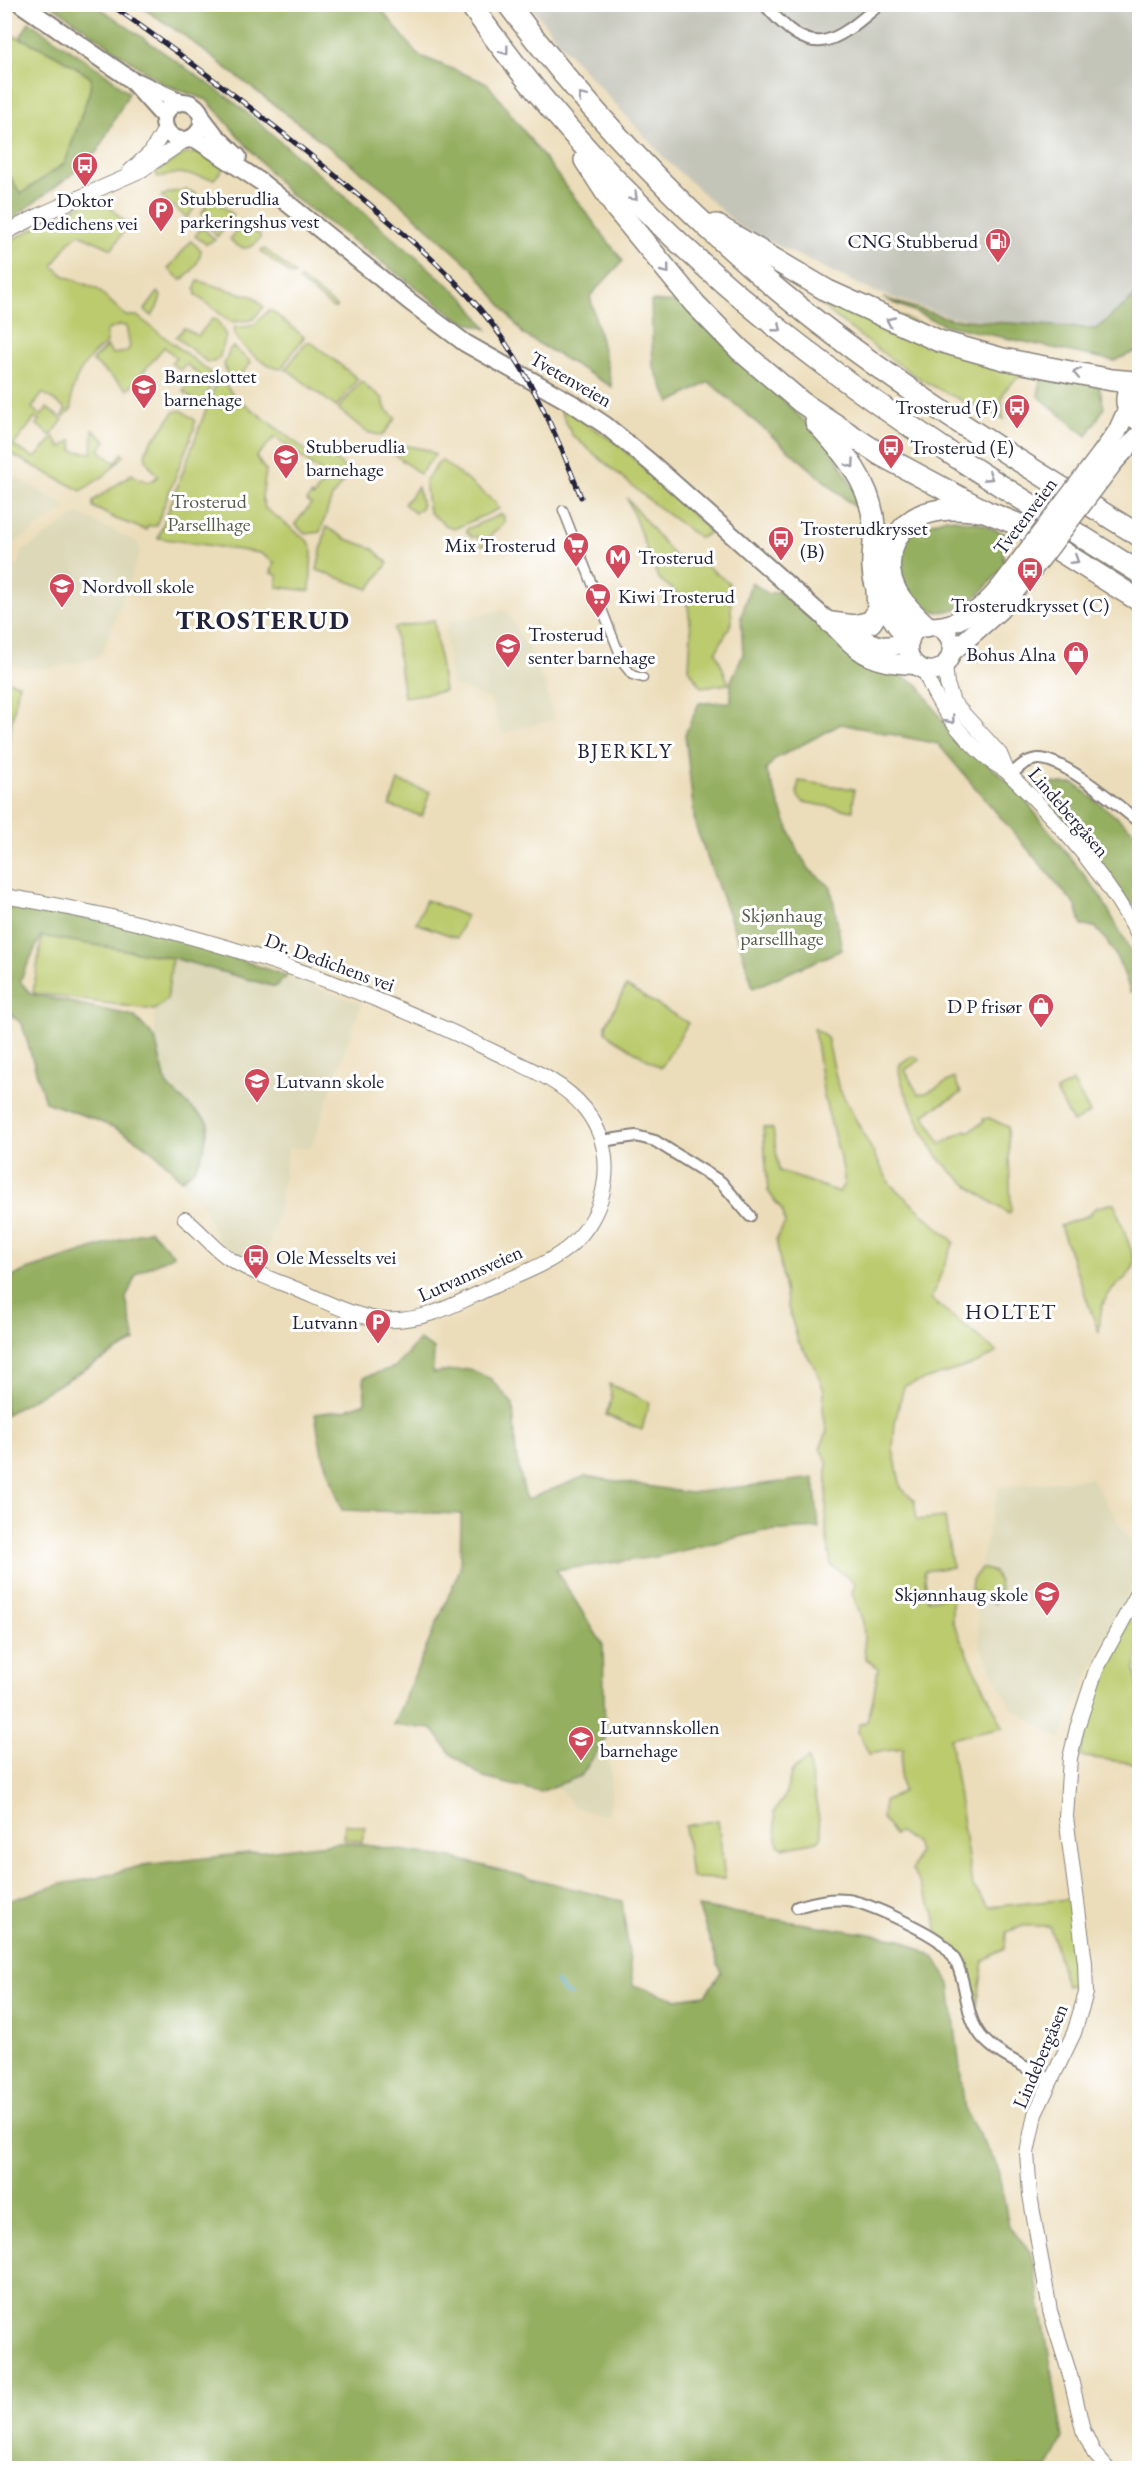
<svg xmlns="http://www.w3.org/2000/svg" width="1144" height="2473" font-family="'EB Garamond',serif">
	<rect width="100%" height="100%" fill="#fff"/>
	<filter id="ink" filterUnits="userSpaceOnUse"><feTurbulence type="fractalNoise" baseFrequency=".0167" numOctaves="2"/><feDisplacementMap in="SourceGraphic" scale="12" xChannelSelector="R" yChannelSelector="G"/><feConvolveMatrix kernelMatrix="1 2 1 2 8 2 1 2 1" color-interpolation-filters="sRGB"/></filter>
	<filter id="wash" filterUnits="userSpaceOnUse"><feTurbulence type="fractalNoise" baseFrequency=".008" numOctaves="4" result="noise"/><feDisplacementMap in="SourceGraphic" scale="24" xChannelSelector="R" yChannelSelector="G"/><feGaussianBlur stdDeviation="1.35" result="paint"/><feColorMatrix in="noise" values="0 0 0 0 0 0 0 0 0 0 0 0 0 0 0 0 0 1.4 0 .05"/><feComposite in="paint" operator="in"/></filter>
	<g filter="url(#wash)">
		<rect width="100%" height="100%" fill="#ecddba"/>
		<g fill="#dcd8b8">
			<path d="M5,471L65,505V509L5,550Z"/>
			<path d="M78,514L137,542L140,548V553L103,651L95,659L47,669H31L5,664V567L19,566L20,553Z"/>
			<path d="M502,610L508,613L534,659L541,679L544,680L554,719L502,734L490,699L451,685L445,634L449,622Z"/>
			<path d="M173,958L275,987L287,976L361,1004L311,1148H288L278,1216L262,1269L236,1258L217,1240L203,1205L187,1193L181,1180L193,1172L209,1123L167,1086L155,1038L154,1010L167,1000Z"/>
			<path d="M1091,1478L1139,1555V1571L1100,1649L1060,1740L1011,1708L980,1647L975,1587L999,1487Z"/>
			<path d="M602,1702L606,1757L611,1770V1803L606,1816L574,1807L554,1782Z"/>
		</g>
		<path fill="#c4c5b9" d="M530,5H1139V293L1096,329L951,317L870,290L741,228L666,160L564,48Z"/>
		<g fill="#bccb6d" stroke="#6f7654" stroke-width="1.5">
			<path d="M15,36C42,48 68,60 91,78L90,90L65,163L20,194L5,169V48Z"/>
			<path d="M197,153L213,159L225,167L214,179L179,173L158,177L155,172L184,154Z"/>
			<path d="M188,190L196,194C198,205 193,210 187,218L161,196L171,192Z"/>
			<path d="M211,198L234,215L217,237L203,218L202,213Z"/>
			<path d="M97,200L109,206L128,225L112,249L79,234L69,242L53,266L65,276L97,289L126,316H137L210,372L214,381L203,401L198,403L183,391L191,382L199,388L205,380L186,364L180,370L171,363L176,357L164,347L128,390L92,361L107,346L112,354L126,352L130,347L126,326L120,325L106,331L107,343C86,357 68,384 72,408L64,417L62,416L66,409L43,393L32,408L41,416L47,408L63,420L51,436L36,424L39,420L35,418L13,446L35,458L54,437L61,448L72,440L73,451L92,453L93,430L106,441L99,450L115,463L122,453L124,456L105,475L81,491L5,451V243L85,203Z"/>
			<path d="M241,223L260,235V238C251,251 240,251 230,239Z"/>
			<path d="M202,227L215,240L206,244L195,236Z"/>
			<path d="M191,241L201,250C200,262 191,274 181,280L168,269Z"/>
			<path d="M265,249L294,273L295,274L291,275L263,253L261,250Z"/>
			<path d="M771,263L1028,368C1008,390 997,385 1004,419C973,405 941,393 913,374C863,341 816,302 771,263Z"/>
			<path d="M300,278L336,306V308H333L299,281Z"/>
			<path d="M198,281L254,297L264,307L252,320L231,322L196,295L195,288Z"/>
			<path d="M158,292L161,296L157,308L152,316L145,310Z"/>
			<path d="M268,311H272L304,337L281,369C265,367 240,347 234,333L235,327C254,328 255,324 268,311Z"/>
			<path d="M212,319L217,320L226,336L219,359L213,362H207L176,337L184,328L198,336Z"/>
			<path d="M306,342H311L358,379L336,407L288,370H285Z"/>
			<path d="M233,347L251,362L235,383L229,380L224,365L230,349Z"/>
			<path d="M221,379L233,395L304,449L310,453L323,450L350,472L332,497L320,532L305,534L295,524L311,504L307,501L311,495L313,497L322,484L320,482L324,475L275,437L256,457L266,471L262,497L265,508L309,542L312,549L310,591L277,587V575L271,573L274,562L260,553L158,538L216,383Z"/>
			<path d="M361,381L369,388V390H372L383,399L386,410L396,418L382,436L367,432L338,409Z"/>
			<path d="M558,405L618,444L711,532L700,538L655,505L572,435Z"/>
			<path d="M181,410L195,420L194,429L156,526H148L146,530L116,519L93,507V501L132,474L140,480L143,479L147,482L153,480L158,476C144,459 140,457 154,437H156L174,412Z"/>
			<path d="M393,443L428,450L435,455L420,474L391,452Z"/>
			<path d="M441,460L495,502L499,509L454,529L448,527L429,512L425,481Z"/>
			<path d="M418,487L422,507L415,513L404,504Z"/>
			<path d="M627,498L675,557H695L729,583L732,622L716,652L729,684L701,687L689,669L691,631L688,606L672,589L658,578Z"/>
			<path d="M502,514L504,516V524L493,533L484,546L478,543L480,540L476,536L473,538L467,533V529Z"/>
			<path d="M326,527L346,539L372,548L388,563L369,589L317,570Z"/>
			<path d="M434,620L444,691L404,697L394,628Z"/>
			<path d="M5,680L19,684L5,757L4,680Z"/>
			<path d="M398,781L430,792L422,816L390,806Z"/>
			<path d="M799,781L854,789L853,811L803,802C795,796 797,790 799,781Z"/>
			<path d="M426,900L466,916L457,938L416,923Z"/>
			<path d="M42,936L172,958L167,1000L154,1010L33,993Z"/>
			<path d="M626,986L688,1023L661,1068L613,1038L606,1032V1025Z"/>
			<path d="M814,1028L827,1037L838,1086L890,1184L954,1242L931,1299L997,1352L978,1363L904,1386L895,1422L893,1449L901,1488L914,1500L917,1520L945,1517L952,1567L924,1571L928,1600L952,1596V1621L1003,1727L950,1738L972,1885L989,1907L1068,1899L1079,1964L1080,1983L1066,1986L1050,1926H1023L1006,1932L1005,1948L984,1960L976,2013L963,1963L937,1931L935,1913L912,1870L918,1852L915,1842L899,1833L894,1835L882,1818L884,1802L903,1791L900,1775L903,1748L869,1754L858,1732L859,1725L867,1721L873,1699L878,1668L865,1658L863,1622L852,1593L855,1583L831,1565L826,1532L827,1461L820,1449L827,1432L823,1411L824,1391L815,1367L798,1341L788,1307L776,1239L785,1223L783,1212L768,1191L763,1127L773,1129L779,1171L839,1192L844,1184L843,1169L824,1097Z"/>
			<path d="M910,1057H917L920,1060L905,1070L918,1094L926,1093L954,1078L961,1093L924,1114L941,1144L966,1130L968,1132L984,1122L983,1119L989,1118L1008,1127L1011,1210L1009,1214C985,1198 957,1180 939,1158C926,1141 917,1119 909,1100C904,1090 897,1074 900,1064Z"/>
			<path d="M1073,1082L1090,1113L1073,1123L1056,1091Z"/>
			<path d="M1114,1203L1135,1261C1132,1277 1117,1282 1108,1295C1100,1305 1100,1320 1099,1333L1060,1226L1089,1215L1095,1208Z"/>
			<path d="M609,1384L649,1402L642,1430L606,1415L612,1398Z"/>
			<path d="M981,1568L994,1572C1000,1582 1004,1596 994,1604L971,1589L972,1580Z"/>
			<path d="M1139,1601V1649L1135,1670L1140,1698L1139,1764L1079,1756L1096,1690Z"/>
			<path d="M808,1758L822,1836L818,1841L783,1848L778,1845L774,1812L785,1796L792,1771Z"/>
			<path d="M718,1820L725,1879L691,1878L685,1826Z"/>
			<path d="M345,1824L365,1827L362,1842L343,1838Z"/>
			<path d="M1129,2179L1139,2180V2209L1132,2211Z"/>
		</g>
		<g fill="#95af60" stroke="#5c684e" stroke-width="1.5">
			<path d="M52,5H96L233,101L466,300L487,329L460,320L288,193L207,100L163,84Z"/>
			<path d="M138,5H378L418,55L487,83L623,261L590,296L612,387L524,335L474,270L390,194L182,34Z"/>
			<path d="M29,22L106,74L129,93L97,152L71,175L5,224V169L21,194L65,163L90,90L91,78C69,61 45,49 20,38Z"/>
			<path d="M1139,293V350L1114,361L945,325L883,298L951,319L1096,329Z"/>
			<path d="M651,301L683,303L830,446L863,505V514L709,382L670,403L653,366Z"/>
			<path d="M1042,373L1099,385L1104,408L1087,436L1038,396Z"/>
			<path d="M946,518L979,523L1010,536L1003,550L1004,566C992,579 978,600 961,607C932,620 904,604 899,573C897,564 901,551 902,541L918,528Z"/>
			<path d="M751,582L769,594L777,591L864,659L918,684L950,732L1014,786L1101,897L1129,948L1139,977L1137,988L1130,992C1123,967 1113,946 1095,927L1082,926L1076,906L938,744L841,724L775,759L766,770L797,850L810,870L831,887L842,950L753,988L740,945L695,825L685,734L699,703L731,702V681L743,654L741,617Z"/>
			<path d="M1037,783L1075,784L1139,835V910L1123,896Z"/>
			<path d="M4,905L151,929L287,976L275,987L173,958L41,936L20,981L31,994L134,1016L155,1038L167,1086L209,1123C204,1148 204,1165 181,1180C141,1131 101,1122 45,1102L22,1024L5,1010L4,943L6,939L5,938Z"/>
			<path d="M150,1230L174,1255L137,1273L126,1298L135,1341L5,1415V1281L24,1271Z"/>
			<path d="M419,1340L434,1349L433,1373L470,1369L491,1379L513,1404L516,1455L526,1500L585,1476L690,1493L814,1478L819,1528L764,1531L656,1557L556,1570L603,1645L605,1739L581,1776L540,1792L484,1778L451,1754L432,1729L393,1725L460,1569L461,1514L342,1510L321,1449L315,1414L345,1410L365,1402L364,1377L395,1367Z"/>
			<path d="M345,1842L453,1858L622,1901L633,1985L676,1999L705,1995L721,1972L698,1907L901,1939L935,1958L950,1984L965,2111L997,2165L1009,2226L1032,2254L1063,2438L1048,2468H5V1902L61,1884L96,1878L144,1865Z"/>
		</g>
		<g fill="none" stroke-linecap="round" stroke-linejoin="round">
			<path stroke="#5aafd7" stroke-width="3" d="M556,1981L563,1992L571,1996"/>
		</g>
	</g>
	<g filter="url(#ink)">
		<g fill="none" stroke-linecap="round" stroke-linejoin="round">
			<g stroke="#87807a" stroke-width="11">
				<path id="pedestrian" d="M563,510L624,665L632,675L643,678"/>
			</g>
			<g stroke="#87807a" stroke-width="14">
				<g id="minor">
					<path d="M764,4C812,60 830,47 880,4"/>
					<path d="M1011,775C1019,767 1026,760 1038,759C1062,757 1120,807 1140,823"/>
					<path d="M602,1141L636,1136L655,1141L721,1182L750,1216"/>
					<path d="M797,1907C814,1902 829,1898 847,1900C867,1902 922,1929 939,1941C946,1947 952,1954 956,1962C968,1986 964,2014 981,2036C997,2056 1028,2067 1050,2080"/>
				</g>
			</g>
			<g stroke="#87807a" stroke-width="16">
				<g id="tertiary">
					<path d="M130,171L151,152L165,129"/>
					<path d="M4,233L42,214L142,170L184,141"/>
					<path d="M945,664L947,684L953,702L1000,754L1007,771"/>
					<path d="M924,669C936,706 961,736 990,761C996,766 1004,768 1009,774C1059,822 1108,877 1140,939"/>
					<path d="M4,896C173,924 334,974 488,1049C521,1065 562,1080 585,1109C618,1151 610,1211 570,1246C548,1265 517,1275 490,1288C457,1303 425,1322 387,1320C355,1318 325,1301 296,1289C274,1280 250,1272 230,1259C213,1248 201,1231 185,1219"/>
					<path d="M1107,2468L1094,2453L1083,2430L1070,2375L1050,2311L1030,2195L1027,2153L1035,2114L1074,2033L1086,1993L1085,1963L1066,1817L1070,1758L1077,1728L1096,1670L1140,1589"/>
				</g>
			</g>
			<g stroke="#87807a" stroke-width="20">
				<g id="secondary">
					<path d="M21,4L130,79L164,117"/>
					<path d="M138,82L181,102"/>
					<circle cx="183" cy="121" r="19"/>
					<path d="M203,119L216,136L238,157"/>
					<path d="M194,138L261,182L409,301L465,343L575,405L605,425L650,462L826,619"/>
				</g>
			</g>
			<g stroke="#87807a" stroke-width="21">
				<g id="trunk">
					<path d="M1140,379C1120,389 1121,412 1140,422"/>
					<path d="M1101,454L1117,432L1127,410"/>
					<path d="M1114,462L1140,434"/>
					<path d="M827,620C838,629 847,642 859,650C874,662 896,664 915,665"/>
					<path d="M937,626C967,641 946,682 920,668C907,661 904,643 914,632C922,624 930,627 939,626C947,625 955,622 961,619C992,606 1011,571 1031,546"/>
					<path d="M851,636L882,646L908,644"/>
					<path d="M952,652L1000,610L1044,555"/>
				</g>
			</g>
			<g stroke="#87807a" stroke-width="24">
				<g id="motorway">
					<path d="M470,4C569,144 693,266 829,368C928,443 1035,507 1140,573"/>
					<path d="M508,4C588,110 678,206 779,291C891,384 1017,460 1140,536"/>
					<path d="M585,160L616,208L695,304L740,350L801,402L881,455L987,512L1017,524L1140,601"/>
					<path d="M716,225L828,291L939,341L1003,359L1112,380L1135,382"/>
					<path d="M816,422C843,451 871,483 874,525C876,546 869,564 876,585C881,604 898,623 908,641"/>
					<path d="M831,623L855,626L871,622L878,611L877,591"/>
					<path d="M926,626C915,615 902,604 896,591C881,562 893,526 924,514C941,508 961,508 979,511"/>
				</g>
			</g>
			<use href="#pedestrian" stroke="#fff" stroke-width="8"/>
			<use href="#minor" stroke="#fff" stroke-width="10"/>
			<use href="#tertiary" stroke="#fff" stroke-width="14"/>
			<use href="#secondary" stroke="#fff" stroke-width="16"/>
			<use href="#trunk" stroke="#fff" stroke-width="18"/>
			<use href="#motorway" stroke="#fff" stroke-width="21"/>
			<g stroke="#22223b" stroke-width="5">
				<path id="rail" d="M110,4C199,67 286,133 369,204C412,241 457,278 492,324C532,377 557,436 581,497"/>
			</g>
			<use href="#rail" stroke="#fff" stroke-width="3" stroke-dasharray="9" stroke-linecap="butt"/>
			<g stroke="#87807a" stroke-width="21" stroke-linecap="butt">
				<g id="trunk-bridge">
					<path d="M1031,546L1101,454"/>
					<path d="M1044,555L1114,462"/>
				</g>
			</g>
			<use href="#trunk-bridge" stroke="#fff" stroke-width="18"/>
		</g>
		<defs><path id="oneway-chevron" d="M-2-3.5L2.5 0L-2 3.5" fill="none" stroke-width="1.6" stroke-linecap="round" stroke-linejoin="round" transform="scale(1.5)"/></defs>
		<g stroke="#9c9ca7">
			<use href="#oneway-chevron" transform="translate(505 51) rotate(53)"/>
			<use href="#oneway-chevron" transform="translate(582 97) rotate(-131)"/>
			<use href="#oneway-chevron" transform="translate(634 197) rotate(45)"/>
			<use href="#oneway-chevron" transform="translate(666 270) rotate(51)"/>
			<use href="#oneway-chevron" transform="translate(890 321) rotate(-155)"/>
			<use href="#oneway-chevron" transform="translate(778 328) rotate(39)"/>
			<use href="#oneway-chevron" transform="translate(1077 373) rotate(-169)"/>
			<use href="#oneway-chevron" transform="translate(851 464) rotate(55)"/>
			<use href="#oneway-chevron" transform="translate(989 477) rotate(33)"/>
			<use href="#oneway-chevron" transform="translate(1075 560) rotate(32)"/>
			<use href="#oneway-chevron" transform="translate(951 720) rotate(52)"/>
		</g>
	</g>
	<defs>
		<g id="bus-pin" transform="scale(1.35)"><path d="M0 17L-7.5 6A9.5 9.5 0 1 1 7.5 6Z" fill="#d1495b" stroke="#fff"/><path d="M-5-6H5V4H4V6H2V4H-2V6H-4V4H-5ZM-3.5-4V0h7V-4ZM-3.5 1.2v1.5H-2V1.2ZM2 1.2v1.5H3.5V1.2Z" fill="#fff"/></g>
		<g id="parking-pin" transform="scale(1.35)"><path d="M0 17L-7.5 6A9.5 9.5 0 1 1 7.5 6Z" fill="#d1495b" stroke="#fff"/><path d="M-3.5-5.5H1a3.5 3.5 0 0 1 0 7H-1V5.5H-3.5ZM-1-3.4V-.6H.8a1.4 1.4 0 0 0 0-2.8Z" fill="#fff"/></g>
		<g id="fuel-pin" transform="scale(1.35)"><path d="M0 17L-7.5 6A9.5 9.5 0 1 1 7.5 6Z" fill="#d1495b" stroke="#fff"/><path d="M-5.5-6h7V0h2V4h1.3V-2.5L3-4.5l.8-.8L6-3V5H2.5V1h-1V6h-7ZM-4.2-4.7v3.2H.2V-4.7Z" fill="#fff"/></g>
		<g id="school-pin" transform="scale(1.35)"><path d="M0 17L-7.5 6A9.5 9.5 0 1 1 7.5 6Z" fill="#d1495b" stroke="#fff"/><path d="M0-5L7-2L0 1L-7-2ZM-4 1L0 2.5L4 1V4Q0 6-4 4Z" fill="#fff"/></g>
		<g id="supermarket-pin" transform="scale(1.35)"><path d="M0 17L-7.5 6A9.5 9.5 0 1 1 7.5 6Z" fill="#d1495b" stroke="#fff"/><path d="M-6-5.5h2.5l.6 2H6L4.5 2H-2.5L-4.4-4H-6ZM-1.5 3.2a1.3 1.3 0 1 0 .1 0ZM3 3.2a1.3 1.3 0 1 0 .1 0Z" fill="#fff"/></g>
		<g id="metro-pin" transform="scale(1.35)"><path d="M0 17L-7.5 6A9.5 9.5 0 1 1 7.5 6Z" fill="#d1495b" stroke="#fff"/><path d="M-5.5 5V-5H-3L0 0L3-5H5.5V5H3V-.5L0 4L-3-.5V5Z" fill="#fff"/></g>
		<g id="shop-pin" transform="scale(1.35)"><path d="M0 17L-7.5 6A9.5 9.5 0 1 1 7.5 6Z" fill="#d1495b" stroke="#fff"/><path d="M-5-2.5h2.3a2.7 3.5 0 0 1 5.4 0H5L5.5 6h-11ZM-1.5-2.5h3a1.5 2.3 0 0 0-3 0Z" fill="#fff"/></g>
	</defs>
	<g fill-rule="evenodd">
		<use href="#bus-pin" x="85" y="165"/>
		<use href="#parking-pin" x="161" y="210"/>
		<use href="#fuel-pin" x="998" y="241"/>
		<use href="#school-pin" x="144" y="387"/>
		<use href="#bus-pin" x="1017" y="407"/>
		<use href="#bus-pin" x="891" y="447"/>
		<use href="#school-pin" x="286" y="457"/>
		<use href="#bus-pin" x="781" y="539"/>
		<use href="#supermarket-pin" x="576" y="545"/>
		<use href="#metro-pin" x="618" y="557"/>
		<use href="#bus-pin" x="1030" y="570"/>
		<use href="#school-pin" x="62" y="586"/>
		<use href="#supermarket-pin" x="598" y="596"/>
		<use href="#school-pin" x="508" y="646"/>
		<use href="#shop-pin" x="1076" y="654"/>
		<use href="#shop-pin" x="1041" y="1006"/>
		<use href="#school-pin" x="257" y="1081"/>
		<use href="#bus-pin" x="256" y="1257"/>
		<use href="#parking-pin" x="378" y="1322"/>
		<use href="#school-pin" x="1047" y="1594"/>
		<use href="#school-pin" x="581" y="1739"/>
	</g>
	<g text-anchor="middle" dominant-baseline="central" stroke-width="6" stroke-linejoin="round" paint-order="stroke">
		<g font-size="20" fill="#22223b" stroke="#fff" text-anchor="start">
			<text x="180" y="198">Stubberudlia<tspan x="180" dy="23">parkeringshus vest</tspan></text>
			<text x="85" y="200" text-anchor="middle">Doktor<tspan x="85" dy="23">Dedichens vei</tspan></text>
			<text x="978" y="241" text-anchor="end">CNG Stubberud</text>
			<text x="164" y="376">Barneslottet<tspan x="164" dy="23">barnehage</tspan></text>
			<text x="998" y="407" text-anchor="end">Trosterud (F)</text>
			<text x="306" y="446">Stubberudlia<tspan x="306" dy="23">barnehage</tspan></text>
			<text x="910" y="447">Trosterud (E)</text>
			<text x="800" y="528">Trosterudkrysset<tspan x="800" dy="23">(B)</tspan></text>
			<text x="556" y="545" text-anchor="end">Mix Trosterud</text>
			<text x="638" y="557">Trosterud</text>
			<text x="82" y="586">Nordvoll skole</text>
			<text x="618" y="596">Kiwi Trosterud</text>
			<text x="1030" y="605" text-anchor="middle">Trosterudkrysset (C)</text>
			<text x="528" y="634">Trosterud<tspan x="528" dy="23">senter barnehage</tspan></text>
			<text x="1056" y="654" text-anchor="end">Bohus Alna</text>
			<text x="1022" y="1006" text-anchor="end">D P frisør</text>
			<text x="276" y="1081">Lutvann skole</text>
			<text x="276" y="1257">Ole Messelts vei</text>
			<text x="358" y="1322" text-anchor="end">Lutvann</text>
			<text x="1028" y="1594" text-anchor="end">Skjønnhaug skole</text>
			<text x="600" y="1727">Lutvannskollen<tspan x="600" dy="23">barnehage</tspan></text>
		</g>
		<g font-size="20" fill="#22223b" stroke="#fff">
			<text transform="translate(571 379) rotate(30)">Tvetenveien</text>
			<text transform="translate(1025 516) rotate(-53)">Tvetenveien</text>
			<text transform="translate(1069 812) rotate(49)">Lindebergåsen</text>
			<text transform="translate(330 962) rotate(20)">Dr. Dedichens vei</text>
			<text transform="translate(470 1273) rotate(-24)">Lutvannsveien</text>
			<text transform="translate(1040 2056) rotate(-67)">Lindebergåsen</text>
		</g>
		<g font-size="20" fill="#585d4c" stroke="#fff">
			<text x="209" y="501">Trosterud<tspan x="209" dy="23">Parsellhage</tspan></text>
			<text x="782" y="915">Skjønhaug<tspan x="782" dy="23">parsellhage</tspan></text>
		</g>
		<g font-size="21" letter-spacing="1.5" fill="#22223b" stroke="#fff">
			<text x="625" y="750">BJERKLY</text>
			<text x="1011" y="1311">HOLTET</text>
		</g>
		<g font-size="26" font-weight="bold" letter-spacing="1.5" fill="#22223b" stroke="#fff">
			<text x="263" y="620">TROSTERUD</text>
		</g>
	</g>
	<rect width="1144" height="2473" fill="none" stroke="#fff" stroke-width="24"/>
</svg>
